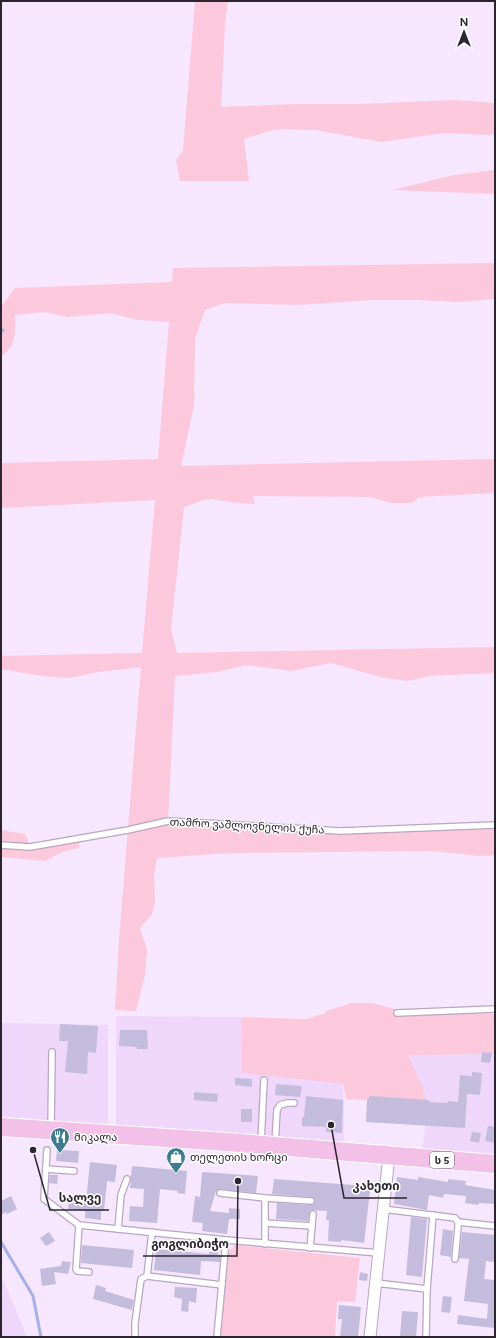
<svg xmlns="http://www.w3.org/2000/svg" width="496" height="1338" font-family="Figtree,'Noto Sans Georgian',sans-serif">
	<rect width="100%" height="100%" fill="#f6e6fe"/>
	<g fill="#efd6fb">
		<path d="M116,1016L241,1017L242,1073L342,1084L344,1102V1145L116,1128Z"/>
		<path d="M1,1023L108,1025V1127L1,1118Z"/>
		<path d="M495,1054V1157L422,1151L428,1108L408,1055Z"/>
		<path d="M1,1275L27,1337H1Z"/>
	</g>
	<g fill="#fcc8db">
		<path d="M195,1H228L225,23L221,107L294,104H360L457,100L495,103V134L489,135L443,133L382,142L315,130L276,129L244,139L249,181H180L176,160L183,151Z"/>
		<path d="M495,170V194L392,190L454,175Z"/>
		<path d="M495,263V299L459,302L418,300H372L297,305L225,303L205,310L195,339L194,405L181,466L495,459V493L419,497L412,503H391L370,497L253,496L255,504L237,503L212,499L200,501L184,507L171,629L177,653L495,647V673L429,676L408,681L384,678L331,663L291,671L246,665L217,672L175,676L168,821L341,831L495,825V855L479,856L433,851L232,853L157,858L154,876L155,900L152,914L140,928L147,949L145,975L136,1011L115,1010L119,940L141,667L99,672L69,678L42,676L7,670H1V656L142,653L155,500L1,508V463L158,459L169,322L138,320L110,313L67,317L45,312L15,315C15,333 17,344 1,357V307L15,288L172,282L173,268Z"/>
		<path d="M1,830L25,834L30,846L79,838V848L65,851L45,861L1,857Z"/>
		<path d="M352,1003H372L414,1014L450,1012L495,1014V1054L408,1055L422,1086L427,1103L346,1099L343,1084L242,1073L241,1017L306,1019L326,1013V1011Z"/>
		<path d="M235,1245L360,1258L355,1302L337,1301L335,1337H220L229,1252Z"/>
	</g>
	<g fill="none" stroke-linecap="round" stroke-linejoin="round">
		<g stroke="#a5b0eb" stroke-width="3">
			<path d="M1,332L3,330"/>
			<path d="M1,1242L33,1296L41,1337"/>
		</g>
	</g>
	<g fill="#c4bcdd">
		<path d="M60,1024L98,1026L96,1053L88,1052L87,1074L65,1072L68,1041H59Z"/>
		<path d="M120,1030H147L148,1049H137V1047L119,1046Z"/>
		<path d="M482,1052L492,1053L490,1063L481,1062Z"/>
		<path d="M472,1072L482,1073L480,1095L467,1094L465,1128L366,1122L367,1100L370,1096L429,1100V1102L448,1103V1101L458,1102L460,1075L472,1076Z"/>
		<path d="M235,1078L252,1079V1087L235,1085Z"/>
		<path d="M276,1084L302,1086L300,1097L275,1095Z"/>
		<path d="M194,1092L218,1094L217,1102L194,1100Z"/>
		<path d="M306,1096L343,1100L342,1133L326,1132V1127L302,1126V1117H304Z"/>
		<rect x="241" y="1109" width="11" height="13"/>
		<path d="M488,1126L495,1127V1143L485,1141Z"/>
		<path d="M472,1132L481,1133L479,1143L470,1141Z"/>
		<path d="M57,1150L79,1151L78,1163L56,1161Z"/>
		<path d="M90,1162L117,1165L115,1182L107,1181L104,1211H101V1220L85,1218V1211L68,1209L69,1200L86,1202Z"/>
		<path d="M132,1166L187,1171L185,1194L177,1193L178,1191L160,1189L157,1223L129,1221L130,1206L143,1207L144,1189L130,1188Z"/>
		<path d="M202,1172L258,1176L256,1193L220,1189L216,1191L210,1211L229,1213V1208L240,1209V1219H229L227,1234L202,1231L203,1223L192,1222L195,1196L200,1197Z"/>
		<path d="M50,1175H58L57,1184L49,1183Z"/>
		<path d="M397,1177L418,1180V1177L448,1182V1179L466,1181L465,1185L495,1190V1204L479,1203L478,1205L465,1203L466,1196L444,1194L443,1198L429,1195L427,1210L394,1204Z"/>
		<path d="M274,1179L366,1186L370,1191L364,1243L341,1240V1242L328,1241L329,1220H326L327,1211L310,1210L308,1221L276,1219L277,1203L311,1205L314,1204L315,1201L314,1198L311,1197L272,1194Z"/>
		<path d="M11,1196L17,1209L7,1214L6,1212L1,1215V1201Z"/>
		<path d="M411,1217L427,1219L422,1277L406,1275Z"/>
		<path d="M443,1229L453,1231L451,1257L440,1255Z"/>
		<path d="M49,1232L55,1241L46,1246L40,1238Z"/>
		<path d="M462,1232L495,1235V1262L486,1261L484,1279L495,1280V1328L457,1324L458,1315L487,1319L488,1304L464,1301L469,1259L459,1258Z"/>
		<path d="M82,1245L134,1250L132,1268L81,1263Z"/>
		<path d="M156,1249L209,1254V1252H218V1255H220V1262L201,1261L200,1275L154,1270Z"/>
		<path d="M62,1261L71,1262L68,1274L54,1272L56,1284L42,1286L40,1269L61,1266Z"/>
		<path d="M360,1272L368,1274L367,1281L359,1280Z"/>
		<path d="M96,1285L106,1288L105,1291L134,1300L132,1310L93,1299Z"/>
		<path d="M175,1287L197,1288L196,1303L189,1301L188,1312L181,1311L182,1299L174,1297Z"/>
		<path d="M443,1296L452,1297L450,1313L441,1312Z"/>
		<path d="M339,1305L361,1307L358,1337H340L342,1319H338Z"/>
		<path d="M402,1311L418,1312L416,1337H400Z"/>
	</g>
	<g fill="none" stroke-linecap="round" stroke-linejoin="round">
		<g stroke="#b9a6c2" stroke-width="8">
			<g id="service">
				<path d="M1,845L30,847L128,830L168,821L341,831L495,825"/>
				<path d="M397,1013L495,1009"/>
				<path d="M51,1128L52,1052"/>
				<path d="M261,1143L264,1080"/>
				<path d="M275,1144L277,1110L280,1105L287,1103H294"/>
				<path d="M47,1150L44,1199L79,1225L226,1240L379,1253"/>
				<path d="M46,1169L74,1171"/>
				<path d="M220,1193L265,1198"/>
				<path d="M383,1209L455,1218L458,1222V1227L455,1259"/>
				<path d="M458,1222L495,1226"/>
				<path d="M265,1223L312,1226"/>
				<path d="M79,1225L76,1269L77,1271L89,1272"/>
				<path d="M118,1229L121,1195L127,1179"/>
				<path d="M152,1232L147,1276L222,1285"/>
				<path d="M265,1244V1198L311,1201"/>
				<path d="M310,1248L313,1214"/>
				<path d="M376,1283L427,1289L426,1337"/>
				<path d="M427,1289L433,1215"/>
				<path d="M135,1337V1323L141,1279L147,1276"/>
				<path d="M217,1337L226,1240"/>
			</g>
		</g>
		<g stroke="#b9a6c2" stroke-width="13">
			<path id="minor" d="M370,1337L389,1155"/>
		</g>
		<g stroke="#fff" stroke-width="20">
			<path id="trunk" d="M1,1127L227,1142L495,1164"/>
		</g>
		<use href="#service" stroke="#fff" stroke-width="5.5"/>
		<use href="#minor" stroke="#fff" stroke-width="11"/>
		<use href="#trunk" stroke="#f3c0e8" stroke-width="18"/>
	</g>
	<defs>
		<g id="restaurant-pin" transform="scale(1)"><path d="M0 17L-7.5 6A9.5 9.5 0 1 1 7.5 6Z" fill="#3b7d8e" stroke="#fff"/><path d="M-5-6h1v4h1v-4h1v4h1v-4h1v5L-1.5 .5V6h-2V.5L-5-1ZM5-6V6H3V1.5H1.5Q1.5-4 5-6Z" fill="#fff"/></g>
		<g id="shop-pin" transform="scale(1)"><path d="M0 17L-7.5 6A9.5 9.5 0 1 1 7.5 6Z" fill="#3b7d8e" stroke="#fff"/><path d="M-5-2.5h2.3a2.7 3.5 0 0 1 5.4 0H5L5.5 6h-11ZM-1.5-2.5h3a1.5 2.3 0 0 0-3 0Z" fill="#fff"/></g>
	</defs>
	<g fill-rule="evenodd">
		<use href="#restaurant-pin" x="60" y="1137"/>
		<use href="#shop-pin" x="176" y="1157"/>
	</g>
	<g text-anchor="middle" dominant-baseline="central" stroke-width="3" stroke-linejoin="round" paint-order="stroke">
		<rect fill="#fff" stroke="#6b666d" stroke-width="1" x="430" y="1152" width="24" height="16" rx="3"/>
		<g font-size="10" font-weight="bold" fill="#2c242f">
			<text x="442" y="1160">ს 5</text>
		</g>
		<g font-size="11" fill="#2c242f" stroke="#fff">
			<text transform="translate(247 826) rotate(3)">თამრო ვაშლოვნელის ქუჩა</text>
		</g>
		<g font-size="11" fill="#2c242f" stroke="#fff" text-anchor="start">
			<text x="74" y="1137">მიკალა</text>
			<text x="190" y="1157">თელეთის ხორცი</text>
		</g>
	</g>
	<path fill="none" stroke="#2c242f" stroke-width="1.5" d="M331 1125L344 1198H407M33 1150L50 1210H109M238 1181L237 1256H143"/>
	<g fill="#2c242f" stroke="#fff" stroke-width="1.5">
		<circle cx="331" cy="1125" r="4"/>
		<circle cx="33" cy="1150" r="4"/>
		<circle cx="238" cy="1181" r="4"/>
	</g>
	<g font-size="12" text-anchor="middle" font-weight="bold" fill="#2c242f" stroke="#fff" stroke-width="3" stroke-linejoin="round" paint-order="stroke">
		<text x="376" y="1190">კახეთი</text>
		<text x="80" y="1202">სალვე</text>
		<text x="190" y="1248">გოგლიბიჭო</text>
	</g>
	<rect width="496" height="1338" fill="none" stroke="#2c242f" stroke-width="4"/>
	<g transform="translate(464 32)" stroke="#ffffff" stroke-width="3" paint-order="stroke">
	<path d="M0-3L7 15L0 10L-7 15Z" fill="#2c242f"/>
	<text y="-6" font-size="11" font-weight="bold" text-anchor="middle" fill="#2c242f">N</text>
	</g>
</svg>
